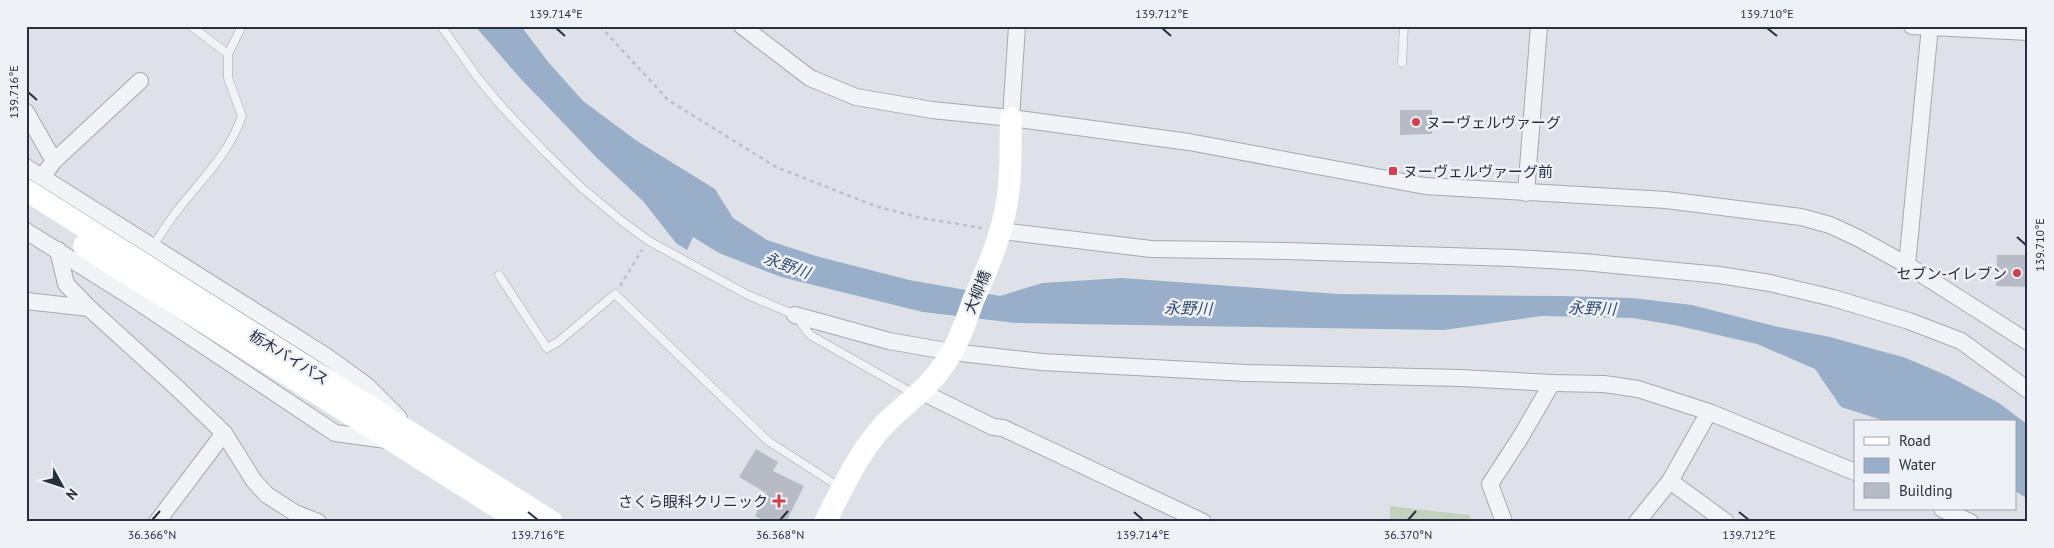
<svg xmlns="http://www.w3.org/2000/svg" width="2054" height="548" font-family="'PT Sans','Noto Sans JP',sans-serif">
	<rect width="100%" height="100%" fill="#dee2e8"/>
	<path fill="#c3d2bf" d="M1390,506L1470,515L1469,522H1390Z"/>
	<path fill="#99aec9" d="M475,26H521L549,63L583,101L637,141L715,189L733,218L767,240L816,256L909,280L1000,296L1042,283L1122,278L1338,294L1560,296L1632,298L1692,305L1774,326L1830,337L1906,358L1948,376L1999,403L2028,425V499L2015,491V422H1888L1841,407L1815,369L1757,344L1679,326L1633,318L1542,316L1444,330L1016,323L923,312L781,277L719,253L693,237L687,250L676,243L643,201L597,158L520,78Z"/>
	<g fill="#b6bbc5">
		<path d="M1400,110H1432V134L1400,135Z"/>
		<path d="M1997,255H2028V287L1996,286Z"/>
		<path d="M756,449L778,462L773,471L804,486L786,522H766L755,516L766,493L739,477Z"/>
	</g>
	<g fill="none" stroke-linecap="round" stroke-linejoin="round">
		<g stroke="#a3a9b2" stroke-width="9">
			<g id="lane">
				<path d="M191,26L228,54"/>
				<path d="M441,26L478,78L502,107L545,152L582,188L623,222L649,241L711,275L748,295L795,315L810,335L907,390L915,391"/>
				<path d="M1402,63L1404,26"/>
				<path d="M153,246C161,234 168,222 177,211C201,180 229,154 242,116L228,78V54L242,26"/>
				<path d="M499,275L547,348L558,342L615,294L768,441L841,488"/>
			</g>
		</g>
		<g stroke="#a3a9b2" stroke-width="18">
			<g id="street">
				<path d="M742,26L810,78L856,97L932,110L1011,118L1189,142L1425,186L1666,200L1801,217L1830,225L1858,238L1907,265L2028,342"/>
				<path d="M1912,26L2028,32"/>
				<path d="M26,112L54,161"/>
				<path d="M1011,118L1017,26"/>
				<path d="M26,167L326,356L366,385L399,418"/>
				<path d="M42,177L54,161L140,81"/>
				<path d="M1526,193L1539,26"/>
				<path d="M26,231L134,299L335,433L386,440"/>
				<path d="M1001,231L1151,249L1286,251L1513,258L1583,262L1719,275L1770,283L1833,298L1909,321L1961,341L2028,390"/>
				<path d="M58,250L66,284L89,308L176,387L224,433L254,481L267,495L295,513L318,522"/>
				<path d="M1907,265L1930,26"/>
				<path d="M26,301L89,308"/>
				<path d="M795,315L889,341L952,352L1042,362L1246,373L1460,378L1552,383L1604,384L1638,389L1709,412L1855,472"/>
				<path d="M922,392L993,427L1003,428L1203,522"/>
				<path d="M1670,481L1726,522"/>
				<path d="M1942,509L1970,522"/>
				<path d="M157,522L224,433"/>
				<path d="M1504,522L1490,484L1520,438L1552,383"/>
				<path d="M1637,522L1670,481L1709,412"/>
			</g>
		</g>
		<g stroke="#bcc0c7" stroke-width="2.5" stroke-dasharray="4 4" stroke-linecap="butt">
			<path d="M600,26L668,100L776,167L875,206L921,218L982,228"/>
			<path d="M620,286L642,250"/>
		</g>
		<use href="#lane" stroke="#f1f3f6" stroke-width="8"/>
		<use href="#street" stroke="#f1f3f6" stroke-width="16"/>
		<g stroke="#fff" stroke-width="22">
			<path d="M26,190L552,522"/>
			<path d="M84,246L521,522"/>
			<path d="M825,522C842,489 858,453 884,425C903,405 927,390 943,366C957,347 965,324 973,301C987,269 1002,236 1007,201C1012,174 1010,146 1011,118"/>
		</g>
	</g>
	<path fill="none" stroke="#272f40" stroke-width="2" d="M556,28L565,36M1162,28L1171,36M1767,28L1777,36M28,92L37,100M2017,237L2026,245M528,512L538,520M1134,512L1143,520M1739,512L1749,520M152,520L160,511M780,520L788,511M1408,520L1416,511"/>
	<g fill="#d04050" stroke="#eef1f6" stroke-width="2">
		<circle cx="1416" cy="122" r="5"/>
		<rect x="1388" y="166" width="10" height="10" rx="2.5"/>
		<circle cx="2017" cy="273" r="5"/>
		<path d="M776.5 493.5h5v5h5v5h-5v5h-5v-5h-5v-5h5z"/>
	</g>
	<g text-anchor="middle" dominant-baseline="central" stroke-width="5" stroke-linejoin="round" paint-order="stroke">
		<g font-size="15" fill="#272f40" stroke="#eef1f6" text-anchor="start">
			<text x="1426" y="122">ヌーヴェルヴァーグ</text>
			<text x="1403" y="171">ヌーヴェルヴァーグ前</text>
			<text x="2007" y="273" text-anchor="end">セブン-イレブン</text>
			<text x="768" y="501" text-anchor="end">さくら眼科クリニック</text>
		</g>
		<g font-size="15" fill="#272f40" stroke="#eef1f6">
			<text transform="translate(977 292) rotate(-68)">大柳橋</text>
			<text transform="translate(289 357) rotate(32)">栃木バイパス</text>
		</g>
		<g font-size="16" font-style="italic" fill="#314c74" stroke="#eef1f6">
			<text transform="translate(787 265) rotate(20)">永野川</text>
			<text transform="translate(1188 308) rotate(1)">永野川</text>
			<text transform="translate(1592 308) rotate(2)">永野川</text>
		</g>
	</g>
	<rect width="2054" height="548" fill="none" stroke="#eef1f6" stroke-width="55"/>
	<rect x="1854" y="420" width="162" height="90" fill="#eef1f6" stroke="#9ea3ad"/>
	<rect x="1864" y="437" width="25" height="8" fill="#ffffff" stroke="#9ea3ad"/>
	<text x="1899" y="446" font-size="15" fill="#272f40">Road</text>
	<rect x="1864" y="458" width="25" height="15" fill="#99aec9" stroke="#9ea3ad"/>
	<text x="1899" y="470" font-size="15" fill="#272f40">Water</text>
	<rect x="1864" y="483" width="25" height="15" fill="#b6bbc5" stroke="#9ea3ad"/>
	<text x="1899" y="496" font-size="15" fill="#272f40">Building</text>
	<g transform="translate(62 486) rotate(130)" stroke="#eef1f6" stroke-width="4" paint-order="stroke">
	<path d="M0-4L9 19L0 12L-9 19Z" fill="#272f40"/>
	<text y="-8" font-size="14" font-weight="bold" text-anchor="middle" fill="#272f40">N</text>
	</g>
	<rect x="28" y="28" width="1998" height="492" fill="none" stroke="#272f40" stroke-width="2"/>
	<g font-size="12" text-anchor="middle" fill="#272f40">
		<text x="556" y="18">139.714°E</text>
		<text x="1162" y="18">139.712°E</text>
		<text x="1767" y="18">139.710°E</text>
		<text transform="translate(14 92) rotate(-90)" y="4">139.716°E</text>
		<text transform="translate(2040 245) rotate(-90)" y="4">139.710°E</text>
		<text x="152" y="539">36.366°N</text>
		<text x="538" y="539">139.716°E</text>
		<text x="780" y="539">36.368°N</text>
		<text x="1143" y="539">139.714°E</text>
		<text x="1408" y="539">36.370°N</text>
		<text x="1749" y="539">139.712°E</text>
	</g>
</svg>
